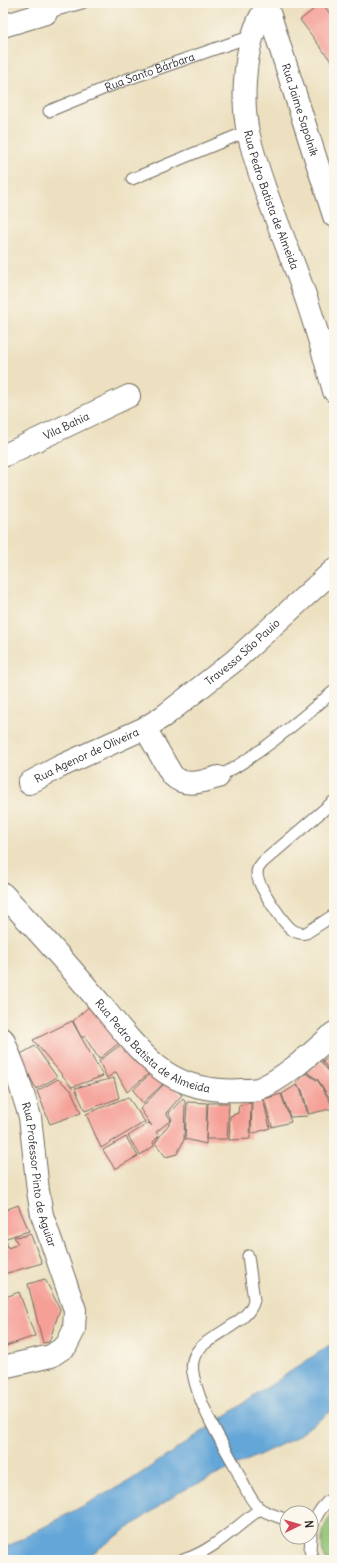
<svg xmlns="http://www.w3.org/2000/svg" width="337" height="1563" font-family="Delius,sans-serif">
	<rect width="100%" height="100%" fill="#fbf7ec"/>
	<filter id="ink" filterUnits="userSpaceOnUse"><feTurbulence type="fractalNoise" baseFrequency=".025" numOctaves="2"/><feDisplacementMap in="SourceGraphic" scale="8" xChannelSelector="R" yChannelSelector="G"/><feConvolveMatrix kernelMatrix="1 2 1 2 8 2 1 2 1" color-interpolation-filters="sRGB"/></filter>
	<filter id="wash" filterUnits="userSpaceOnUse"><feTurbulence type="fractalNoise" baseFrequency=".012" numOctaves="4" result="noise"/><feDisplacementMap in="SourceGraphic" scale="16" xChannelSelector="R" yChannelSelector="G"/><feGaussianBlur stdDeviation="0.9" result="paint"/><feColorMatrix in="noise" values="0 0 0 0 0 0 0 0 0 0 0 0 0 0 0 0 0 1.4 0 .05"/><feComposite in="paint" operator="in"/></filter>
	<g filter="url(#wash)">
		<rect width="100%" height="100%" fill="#ece0c0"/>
		<path fill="#90c374" stroke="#5e7750" d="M334,1512V1560H326C318,1545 322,1524 334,1512Z"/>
		<path fill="#64a6d8" stroke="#486882" d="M334,1342V1409L293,1439L178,1493L83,1560H3V1549L131,1480Z"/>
		<g id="blocks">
			<g fill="#f59f96">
				<path d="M322,3L334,19V65L300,20Z"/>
				<path d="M93,1003L124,1039L99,1059L85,1037H81L73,1021Z"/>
				<path d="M72,1021L103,1076L72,1087L33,1040Z"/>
				<path d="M127,1040L130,1054L135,1061L142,1057L153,1070L127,1092L116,1072L107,1078L99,1061Z"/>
				<path d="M35,1046L57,1077L36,1089L19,1055Z"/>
				<path d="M334,1053V1075L322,1061Z"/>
				<path d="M320,1061L334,1077V1096L329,1097L318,1080L307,1072Z"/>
				<path d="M154,1070L166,1081L143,1103L133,1090Z"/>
				<path d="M306,1073L318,1081L334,1108L309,1114L302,1090L296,1084Z"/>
				<path d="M114,1078L119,1098L85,1111L75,1088Z"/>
				<path d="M58,1079L71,1090L81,1113L50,1124L37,1091Z"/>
				<path d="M167,1081L182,1095L166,1113L171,1120L156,1132L159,1136L153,1142L154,1146L140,1155L128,1136L149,1123L152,1126L140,1109Z"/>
				<path d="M296,1085L301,1090L308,1116L290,1117L282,1094Z"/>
				<path d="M281,1094L291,1122L272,1127L264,1099Z"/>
				<path d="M128,1097L145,1122L101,1148L86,1114Z"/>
				<path d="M183,1098L185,1102L184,1140L177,1154L166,1157L155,1143L172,1120L169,1113Z"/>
				<path d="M263,1099L270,1128L251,1134L252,1102Z"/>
				<path d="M187,1102L207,1103L206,1144L185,1139Z"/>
				<path d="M208,1103H229L227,1139H206Z"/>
				<path d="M251,1103L250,1139L229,1140L230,1116L238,1113L239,1105Z"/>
				<path d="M126,1137L138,1156L115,1169L103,1150Z"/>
				<path d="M18,1205L29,1231L3,1239V1211Z"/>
				<path d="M30,1233L42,1263L4,1274L3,1271V1242L6,1240L8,1248L18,1244L14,1237L24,1236Z"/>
				<path d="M45,1279L60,1309L49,1342L43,1343L28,1284Z"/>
				<path d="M19,1292L35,1336L3,1347V1298Z"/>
			</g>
		</g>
	</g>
	<g filter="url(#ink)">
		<use href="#blocks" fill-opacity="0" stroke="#6f6a5f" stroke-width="1"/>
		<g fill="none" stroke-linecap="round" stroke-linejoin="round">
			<g stroke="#6f6a5f" stroke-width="13">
				<g id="lane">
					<path d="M46,13L82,3"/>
					<path id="s1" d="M49,111L125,80L252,36"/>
					<path d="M132,179L248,131"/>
					<path d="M218,777C261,754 297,722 334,691"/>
					<path d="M334,801L263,862C260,866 257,868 257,873C257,885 284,925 294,931C298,933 302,934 306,933L334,915"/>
					<path d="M248,1256L254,1300C249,1325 205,1335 195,1355C191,1363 192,1370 194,1378C201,1409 220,1439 235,1466C241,1479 249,1499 259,1508C265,1513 280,1517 287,1520"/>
					<path d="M311,1533C313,1519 322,1504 334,1497"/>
					<path d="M311,1537L310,1550L313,1560"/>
					<path d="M183,1560C213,1551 235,1527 260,1509"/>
				</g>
			</g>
			<g stroke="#6f6a5f" stroke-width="24">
				<g id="street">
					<path id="s2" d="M267,6C261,15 256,25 253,35C244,62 242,105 248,132C260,184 283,234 301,284C314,319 324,355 334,391"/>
					<path d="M3,26L46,13"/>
					<path id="s3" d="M3,456L129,396"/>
					<path d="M145,728L172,775C185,788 201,782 218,777"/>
					<path id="s4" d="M29,783L59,767L145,728L164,716L234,661L334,570"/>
					<path id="s5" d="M3,894C34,927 65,961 94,996C114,1020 134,1047 157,1066C181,1086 213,1092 243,1090C248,1090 254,1090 258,1089C283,1080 314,1051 334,1033"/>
				</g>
			</g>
			<g stroke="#6f6a5f" stroke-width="24">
				<g id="secondary">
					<path id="s6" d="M266,3L334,216"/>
					<path id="s7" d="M3,1039L16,1072L30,1117L38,1191L42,1215L75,1310L74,1330L66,1346L51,1356L3,1367"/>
				</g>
			</g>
			<use href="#lane" stroke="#fff" stroke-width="11"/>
			<use href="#street" stroke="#fff" stroke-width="22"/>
			<use href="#secondary" stroke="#fff" stroke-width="22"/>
		</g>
	</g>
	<g text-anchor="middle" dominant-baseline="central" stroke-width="3.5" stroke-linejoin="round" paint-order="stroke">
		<g font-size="11" fill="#2b2b2b" stroke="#fbf7ec">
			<text stroke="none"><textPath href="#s1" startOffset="108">Rua Santo Bárbara</textPath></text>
			<text stroke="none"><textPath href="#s6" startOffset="112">Rua Jaime Sapolnik</textPath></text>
			<text stroke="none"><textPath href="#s2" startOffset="202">Rua Pedro Batista de Almeida</textPath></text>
			<text stroke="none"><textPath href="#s3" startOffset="70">Vila Bahia</textPath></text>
			<text stroke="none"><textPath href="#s4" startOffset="252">Travessa São Pauio</textPath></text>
			<text stroke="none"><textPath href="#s4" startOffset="64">Rua Agenor de Oliveira</textPath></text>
			<text stroke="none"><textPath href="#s5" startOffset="216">Rua Pedro Batista de Almeida</textPath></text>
			<text stroke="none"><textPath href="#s7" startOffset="141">Rua Professor Pinto de Aguiar</textPath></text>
		</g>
	</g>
	<rect width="337" height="1563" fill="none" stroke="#fbf7ec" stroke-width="16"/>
	<g transform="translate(299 1525) rotate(85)"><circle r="19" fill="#fbf7ec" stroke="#a8a59f"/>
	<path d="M0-3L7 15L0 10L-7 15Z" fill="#d1495b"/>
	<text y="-6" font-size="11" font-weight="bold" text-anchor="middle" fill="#2b2b2b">N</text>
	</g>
</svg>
